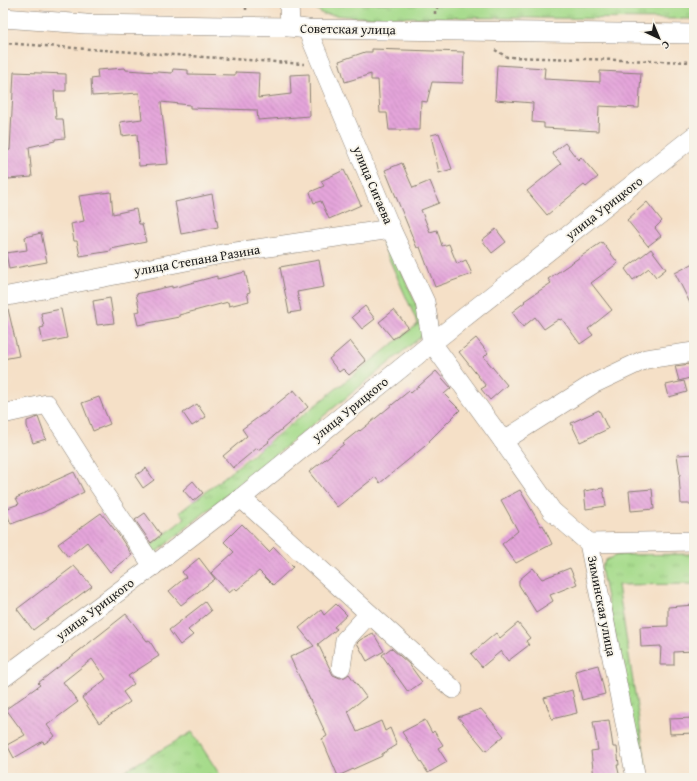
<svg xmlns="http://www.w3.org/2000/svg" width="697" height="781" font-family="'Gentium Book Plus',serif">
	<defs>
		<pattern id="grass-tufts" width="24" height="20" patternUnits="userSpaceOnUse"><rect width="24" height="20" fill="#a6db8b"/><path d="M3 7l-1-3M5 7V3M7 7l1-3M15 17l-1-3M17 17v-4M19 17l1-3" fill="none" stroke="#8ebb77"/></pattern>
		<pattern id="building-back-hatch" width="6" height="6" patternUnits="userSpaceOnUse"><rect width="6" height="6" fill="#e4a4da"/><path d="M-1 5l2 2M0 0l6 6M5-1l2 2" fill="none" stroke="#c38dba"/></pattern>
	</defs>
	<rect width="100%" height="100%" fill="#f7f3e8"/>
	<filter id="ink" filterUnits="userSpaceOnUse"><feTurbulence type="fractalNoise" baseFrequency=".025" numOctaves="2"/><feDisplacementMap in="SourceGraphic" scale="8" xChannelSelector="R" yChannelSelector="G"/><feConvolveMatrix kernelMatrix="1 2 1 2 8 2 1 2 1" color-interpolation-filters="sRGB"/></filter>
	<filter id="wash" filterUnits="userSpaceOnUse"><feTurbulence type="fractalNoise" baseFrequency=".012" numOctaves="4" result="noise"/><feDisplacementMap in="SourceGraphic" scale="16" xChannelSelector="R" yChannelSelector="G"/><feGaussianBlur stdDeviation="0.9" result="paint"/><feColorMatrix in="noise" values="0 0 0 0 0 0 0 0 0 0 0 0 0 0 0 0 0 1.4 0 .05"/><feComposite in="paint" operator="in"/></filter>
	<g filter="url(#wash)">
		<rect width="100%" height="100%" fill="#f5e0c7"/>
		<g fill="url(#grass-tufts)" stroke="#617c54">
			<path d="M308,3H694V19L356,17L323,14Z"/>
			<path d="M389,242L428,331L154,554L149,547L185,518L180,512L418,324L382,243Z"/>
			<path d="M694,554V584L618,585L648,778H643L601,568L606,560L617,555Z"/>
			<path d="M192,732L222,778H112Z"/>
		</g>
		<g id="blocks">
			<g fill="url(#building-back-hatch)">
				<path d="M372,49L464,52L463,83L432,82L427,102L421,101L420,130H389L387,113H380L378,80H371V74L345,82L339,61L365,52H372Z"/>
				<path d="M497,65L545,68L544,79L600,82V71L641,73L639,108L599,106L598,131L544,128V123L532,122L533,103L495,100Z"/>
				<path d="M125,68L126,70L172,73L173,69L188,70V74L235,75V72L259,73L258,98L291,94L290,75L309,74L310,116L258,120L257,110L190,108V105L161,102L168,164L139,166L137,134L122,136L120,122L142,119L139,93L92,96L91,79L98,78L97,70Z"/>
				<path d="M14,72L66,74V91H54L56,119H63L65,138L55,139V141L29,147L32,177L8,179L5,151L10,150Z"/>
				<path d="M439,133L452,169L439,173L431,135Z"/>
				<path d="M565,143L578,160L581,157L598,177L586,187L584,185L547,215L527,191L561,164L552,153Z"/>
				<path d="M402,163L413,188L430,181L439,203L421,210L430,232L437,230L442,246L449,244L457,264L466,260L472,274L435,287L420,247L417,248L385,170Z"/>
				<path d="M344,170L361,205L329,219L321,201L314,203L310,192L324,186L321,181Z"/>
				<path d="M111,192L113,214L136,209L139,224H142L146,242L111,249V251L80,256L77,241H74L71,224L84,221L79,196Z"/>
				<path d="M212,194L218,227L181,234L175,202Z"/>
				<path d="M647,202L662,221L655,228L661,236L648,246L627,220Z"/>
				<path d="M496,229L506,242L492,253L482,240Z"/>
				<path d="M41,233L47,262L9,269L6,253L27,250L25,237Z"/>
				<path d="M602,242L618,263L591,283L612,310L588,329L593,335L580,344L562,319L560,320L559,319L544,329L535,317L523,327L512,312L525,302L524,301L551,283L548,279Z"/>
				<path d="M651,249L666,269L656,277L649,268L633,280L625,269Z"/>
				<path d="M319,260L324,287L297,292L301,311L289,313L280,267Z"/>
				<path d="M694,263V311L675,273Z"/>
				<path d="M245,272L250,292L247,293L249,301L229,306L228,302L179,315V317L138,325L135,312L140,311L136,294L172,286V288L217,276V279Z"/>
				<path d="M110,298L114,323L97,325L93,301Z"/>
				<path d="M365,306L375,319L362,329L352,317Z"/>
				<path d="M3,309H8L19,356L3,359Z"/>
				<path d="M61,309L67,338L43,343L40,328L44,327L41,313Z"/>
				<path d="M394,310L408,327L393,339L379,322Z"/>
				<path d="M476,338L488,353L484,357L507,385L490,400L481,389L486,386L459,352Z"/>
				<path d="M350,341L366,361L349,375L343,369L339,372L329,359Z"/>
				<path d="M690,364L693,377L679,381L675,366Z"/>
				<path d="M436,371L451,388L444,394L460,410L429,441L430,442L380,483L375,477L337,507L309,472L344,444L343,443L359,430L360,431L409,391L411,393Z"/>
				<path d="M684,381L687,392L669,397L666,385Z"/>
				<path d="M294,390L308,407L268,441L269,442L258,450L257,448L233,468L223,456L247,436L242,429L263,414V415Z"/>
				<path d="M99,397L110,424L93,431L82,403Z"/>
				<path d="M197,404L206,417L192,426L183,413Z"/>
				<path d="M599,410L608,429L580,442L571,423Z"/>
				<path d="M38,417L46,439L33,443L27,426V421Z"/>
				<path d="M694,454L693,504H681L679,476L680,475L677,455Z"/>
				<path d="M146,468L154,480L143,488L135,476Z"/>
				<path d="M74,472L84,492L44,512L11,524L5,509L19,504L16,498Z"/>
				<path d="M193,481L203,493L193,501L183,490Z"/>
				<path d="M603,488L606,506L586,509L584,491Z"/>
				<path d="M652,489L654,509L631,511L629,491Z"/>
				<path d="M520,490L541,526L543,525L552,544L516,563L502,544L518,531L501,500Z"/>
				<path d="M101,513L118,534L132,555L110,572L87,542L68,557L58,544Z"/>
				<path d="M145,513L161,535L151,543L135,520Z"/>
				<path d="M242,524L269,552L274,547L293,567L273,585L259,571L237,590L235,588L229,593L211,573L234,552L224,542Z"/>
				<path d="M199,558L215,579L181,605L169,591L186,577L182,572Z"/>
				<path d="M74,566L92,586L33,630L17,609Z"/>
				<path d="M533,568L542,579L570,568L577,584L550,595L553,601L536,612L519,585V580Z"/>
				<path d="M205,602L211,611L188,630L193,635L180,645L169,630Z"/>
				<path d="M336,604L347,615L334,627L337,629L318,644L333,675L340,678L345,677L349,674L366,697L348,711L357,732L381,721L385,731L390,728L397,745L382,754V756L338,776L322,739L327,736L290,657L314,646L299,628L321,610L324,615Z"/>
				<path d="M694,605V651L674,652V665H660L661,646L641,647L640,627L668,626V607Z"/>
				<path d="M126,614L147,641L149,640L159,656L128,676L134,684L123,692L130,702L99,723L82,698L106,679L92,659L63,682L78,702L47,725L55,736L44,744L43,741L14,758L7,745L25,735L6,709L40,685L38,683Z"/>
				<path d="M518,623L530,638L526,641L529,645L508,661L501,651L482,667L471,654L496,633L500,638Z"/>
				<path d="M373,633L384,651L367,661L357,643L360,640Z"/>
				<path d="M391,648L409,664L422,682L408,692L382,655Z"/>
				<path d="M598,665L605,694L582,700L575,671Z"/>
				<path d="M572,690L577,713L552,719L544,698Z"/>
				<path d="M481,709L504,736L486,751L458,717Z"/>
				<path d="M694,718V733L670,734L669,719Z"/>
				<path d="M425,720L432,733L434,731L443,745L438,748L447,762L428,773L402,732Z"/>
				<path d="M609,720L613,747H617L619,765H617L620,778H594L591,751L598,750L593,722Z"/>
			</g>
		</g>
	</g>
	<g filter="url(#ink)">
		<use href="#blocks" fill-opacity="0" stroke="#887e72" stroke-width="1"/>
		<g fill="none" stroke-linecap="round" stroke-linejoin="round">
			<g stroke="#887e72" stroke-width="20">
				<g id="minor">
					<path d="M289,3L290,27"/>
					<path d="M3,18L86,24L290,27L307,29L694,34"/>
					<path d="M307,29L391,229L425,302L432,343L503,441L552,511L589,543L636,778"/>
					<path d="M3,297L222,254L391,229"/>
					<path d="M3,414L47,404L97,483L153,566"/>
					<path d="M503,441L593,384L646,359L694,352"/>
					<path d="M241,498L442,679L453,689"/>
					<path d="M589,543L694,541"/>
					<path d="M341,667L345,640L369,614"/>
					<path d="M3,678L153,566L241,498L432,343L694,136"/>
				</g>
			</g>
			<g stroke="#887e72" stroke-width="2.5" stroke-dasharray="3 3" stroke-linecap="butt">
				<path d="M246,10V3"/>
				<path d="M435,14V10L441,3"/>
				<path d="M3,43L304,64"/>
				<path d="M495,50L507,57L694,62"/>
			</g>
			<use href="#minor" stroke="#fff" stroke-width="19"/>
		</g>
	</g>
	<g text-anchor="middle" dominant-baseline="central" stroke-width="3.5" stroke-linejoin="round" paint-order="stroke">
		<g font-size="13" fill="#1c1c1c" stroke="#f7f3e8">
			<text transform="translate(348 29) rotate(1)">Советская улица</text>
			<text transform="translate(373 185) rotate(67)">улица Сигаева</text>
			<text transform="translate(604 208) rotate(-38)">улица Урицкого</text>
			<text transform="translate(197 260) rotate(-10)">улица Степана Разина</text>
			<text transform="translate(350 409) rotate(-39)">улица Урицкого</text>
			<text transform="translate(602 606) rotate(79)">Зиминская улица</text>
			<text transform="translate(95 609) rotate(-37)">улица Урицкого</text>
		</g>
	</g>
	<rect width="697" height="781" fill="none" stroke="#f7f3e8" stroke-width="16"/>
	<g transform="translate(659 38) rotate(136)" stroke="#f7f3e8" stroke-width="3" paint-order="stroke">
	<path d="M0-3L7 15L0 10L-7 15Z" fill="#1c1c1c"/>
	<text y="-6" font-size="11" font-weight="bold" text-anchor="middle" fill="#1c1c1c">С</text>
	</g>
</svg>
